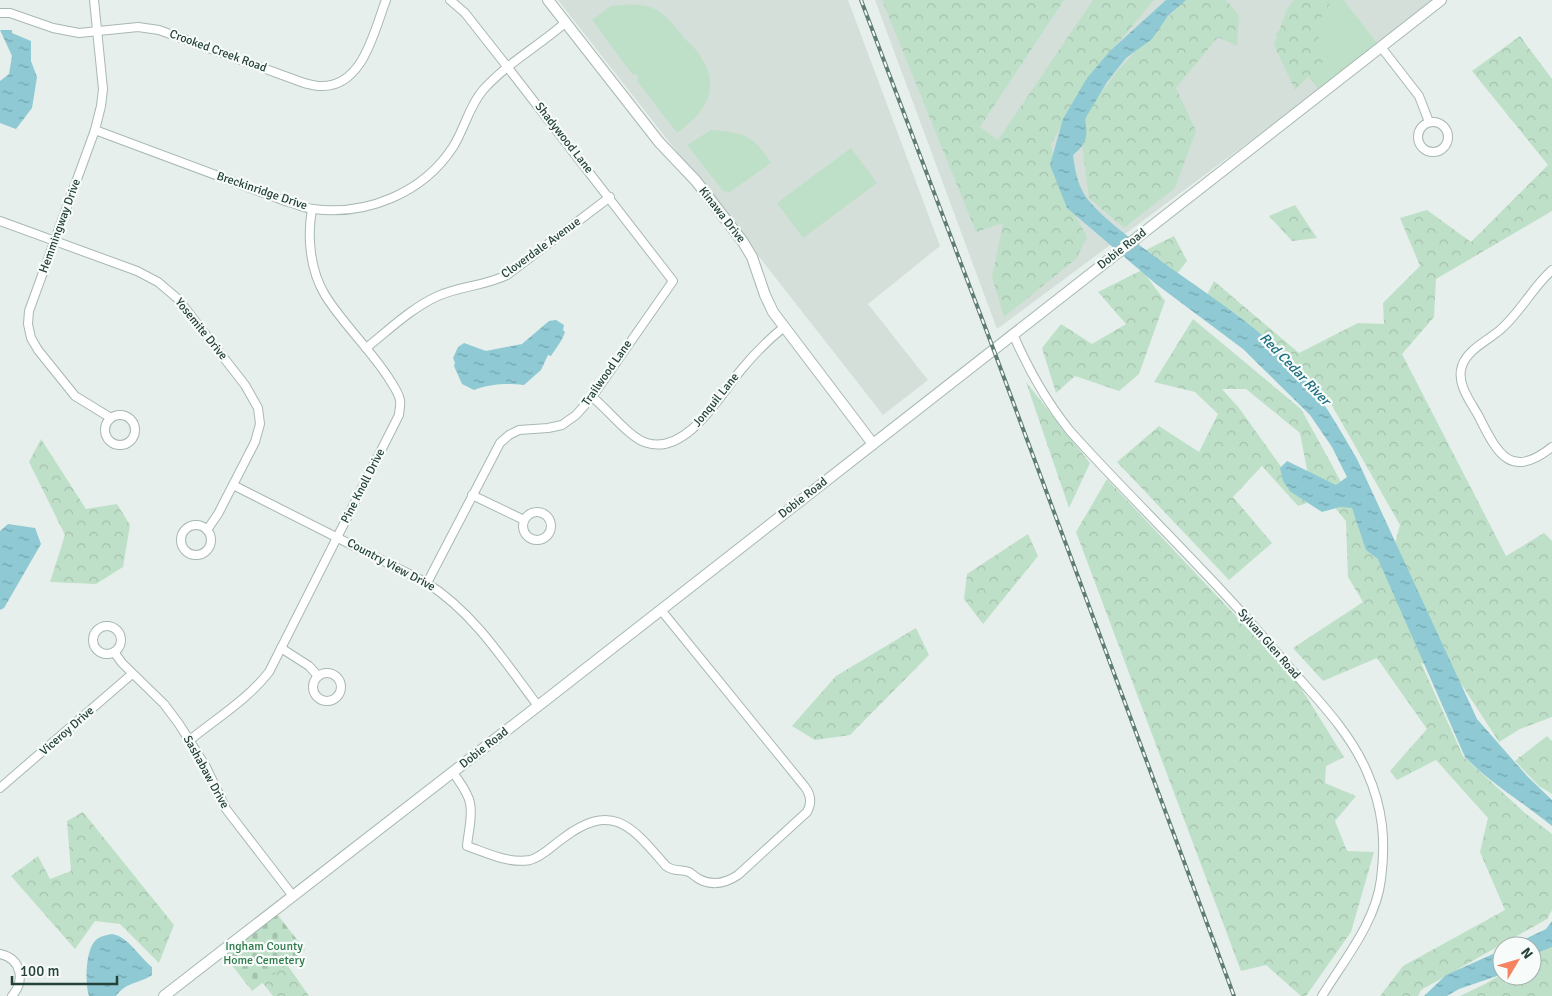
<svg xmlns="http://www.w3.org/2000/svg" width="1552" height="996" font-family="Signika,sans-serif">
	<defs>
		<pattern id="forest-crowns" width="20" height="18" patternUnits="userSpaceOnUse" patternTransform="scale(1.25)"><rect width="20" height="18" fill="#bfe0c8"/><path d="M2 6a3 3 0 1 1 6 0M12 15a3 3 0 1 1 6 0" fill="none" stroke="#a4c1ad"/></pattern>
		<pattern id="cemetery-stones" width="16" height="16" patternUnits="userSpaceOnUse" patternTransform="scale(1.25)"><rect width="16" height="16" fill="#bfe0c8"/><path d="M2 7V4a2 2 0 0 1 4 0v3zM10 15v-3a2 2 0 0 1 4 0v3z" fill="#a4c1ad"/></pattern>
		<pattern id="water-ripples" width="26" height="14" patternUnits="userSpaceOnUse" patternTransform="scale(1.25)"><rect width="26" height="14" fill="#8ec9d4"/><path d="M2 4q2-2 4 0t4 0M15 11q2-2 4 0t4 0" fill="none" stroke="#74a5ad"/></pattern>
	</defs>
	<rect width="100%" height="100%" fill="#e6efeb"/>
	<g fill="#d4dfda">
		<path d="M558,0H848L940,246L868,304L928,380L883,415Z"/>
		<path d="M875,0H1318L1319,90L997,329Z"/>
		<path d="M1344,0H1433L1378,44Z"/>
	</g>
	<g fill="#bfe0c8">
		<path d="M1318,0H1344L1378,44L1319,90L1275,34Z"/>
		<path d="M630,4C637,5 646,5 652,8C667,14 675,27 685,39C689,43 693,46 696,50C723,85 709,110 677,133L637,81L638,75L632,74L592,20L611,6Z"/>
		<path d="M711,130C742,132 754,135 771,163L730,192L723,191L687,145Z"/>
		<path d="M851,148L877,183L803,238L777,203Z"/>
		<path d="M1547,736L1552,741V794L1539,786L1515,761Z"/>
	</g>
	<g fill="url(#forest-crowns)">
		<path d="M882,0H1064L980,127L998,140L1093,0H1154L1090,76L1051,144L1058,184L1087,237L1076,259L1004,317L992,277L1003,223L976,232Z"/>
		<path d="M1185,0H1226L1239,15L1237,46L1218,37L1176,88L1196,131L1175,188L1124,228L1089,198L1079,122L1118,70Z"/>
		<path d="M1294,0H1332L1316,26L1324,61L1295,90L1274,45L1287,9Z"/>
		<path d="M1520,36L1552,79V211L1436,279L1434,317L1402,354L1506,556L1544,533L1552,541V717L1520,729L1499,742L1456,676L1421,663L1463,756L1525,813L1552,834V910L1547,919L1421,990L1418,996H1380L1403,966L1505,910L1480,852L1488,818L1436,760L1397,780L1390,771L1427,729L1377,658L1323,681L1293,648L1363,602L1348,577L1346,521L1308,475L1300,433L1246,389H1222L1239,408L1307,503L1298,506L1262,466L1233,497L1272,543L1229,580L1117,462L1159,426L1199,452L1218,414L1195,392L1154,382L1193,319L1301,409L1333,467L1388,570L1400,525L1330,402L1265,340L1206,297L1214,281L1299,353L1358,323L1384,324L1383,303L1420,266L1400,218L1427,210L1471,242L1548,165L1472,71Z"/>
		<path d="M1295,205L1317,238L1292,241L1269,216Z"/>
		<path d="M1174,236L1187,261L1176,275L1146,250Z"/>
		<path d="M1142,270L1165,301L1139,374L1119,391L1075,376L1056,393L1042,348L1061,324L1092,344L1126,324L1098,292Z"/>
		<path d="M1026,382L1090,463L1069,508Z"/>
		<path d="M41,439L86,509L117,504L130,525L123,567L96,584L50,582L65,535L29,462Z"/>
		<path d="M1107,479L1296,680L1344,757L1326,766L1325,783L1356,796L1335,821L1347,851L1374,852L1351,932L1306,996H1301L1266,965L1241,971L1076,532Z"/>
		<path d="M1028,534L1038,556L983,624L964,599L967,574Z"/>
		<path d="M916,628L929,655L850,735L815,740L792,726L836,676Z"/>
		<path d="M1548,753L1552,759V791L1518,757Z"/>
		<path d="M83,812L174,925L159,963L120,924L95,921L75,949L11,876L38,856L50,879L71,871L67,821Z"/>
		<path d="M1552,944V996H1460L1485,984L1502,974V976H1532V956Z"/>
		<path d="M281,956L309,996H273L258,977Z"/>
	</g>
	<path fill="url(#cemetery-stones)" d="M277,914L305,950L252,991L224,955Z"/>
	<g fill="url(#water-ripples)">
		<path d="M1166,0H1186L1168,16L1152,39L1126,58L1107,82L1085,119C1088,136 1087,144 1073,155C1075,171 1078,188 1089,201C1106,221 1129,237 1150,253C1193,285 1241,314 1280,351C1313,382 1335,421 1357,459L1477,719L1527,776L1552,800V826C1523,802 1491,784 1465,757L1378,559L1366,550L1352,508L1340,507L1322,512L1291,492L1283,481L1280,468L1287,461L1336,485L1347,477L1332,447L1310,415L1243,349L1156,284L1067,208L1050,165L1063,119L1087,78L1110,51Z"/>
		<path d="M0,30H12V33L31,41V61L37,77L32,108L16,129L0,123V81L9,74L12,56Z"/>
		<path d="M556,320L564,325L563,330L565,332C562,341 556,348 551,356L548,355L541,370L524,385C508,383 489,384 474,390L462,384L454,366L455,363L453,358L458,347L464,343L486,351L522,344L549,321Z"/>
		<path d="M8,524L35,528L41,544L4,608L0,610V531Z"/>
		<path d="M1552,921V947L1532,955V946H1510L1546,929Z"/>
		<path d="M112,934C129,937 139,957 152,967V975C139,984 127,981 116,996H89C85,983 85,948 97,939C101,936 107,935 112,934Z"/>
		<path d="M1502,950V973L1497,976L1459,989L1447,996H1424L1446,975Z"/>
	</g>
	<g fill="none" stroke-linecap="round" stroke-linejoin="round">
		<g stroke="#a8b8b2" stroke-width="10">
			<g id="minor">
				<path d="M94,0L103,89L101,106L95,130L29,311L28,324L31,338L38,350L75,396L111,418"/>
				<path d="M0,13H10L53,28L79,33L138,27L159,30L304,83C309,84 315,86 320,86C363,88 374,31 386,0"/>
				<path d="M1381,47L1419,96L1429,122"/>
				<circle cx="1433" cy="137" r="15"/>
				<path d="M95,130L288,202C296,204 305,208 313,209C367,216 423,193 453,147C464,130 469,106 483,90C507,63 539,46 566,22"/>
				<path d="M0,221L137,271L158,282L178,299L245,385L258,408L260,424L255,442L218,514L207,530"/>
				<path d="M1552,270C1532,288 1520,313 1500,330C1487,341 1467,350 1462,366C1456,383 1470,401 1478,415C1496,450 1509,482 1552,447"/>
				<path d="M1013,334C1028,369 1046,401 1070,431C1113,479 1159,524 1203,571C1233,602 1261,634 1289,667C1317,699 1350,732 1367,772C1383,808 1386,841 1381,879C1376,922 1344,960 1322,996"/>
				<path d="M366,348C389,330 411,308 438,296C460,286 485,286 507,275L610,197"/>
				<path d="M592,397C608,409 629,438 647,443C687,455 720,395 741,370C754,354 768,340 784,327"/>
				<circle cx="120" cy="430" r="15"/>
				<path d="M233,485L427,583C474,613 505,662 538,706"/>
				<path d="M472,495L524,520"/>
				<circle cx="537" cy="526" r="14"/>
				<circle cx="196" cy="540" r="15"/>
				<path d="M427,583L500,443L509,435L519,430L548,428L562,425L576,415L592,397L673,281L502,60L465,13L450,0"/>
				<circle cx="107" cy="640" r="14"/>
				<path d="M281,648L309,666L318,676"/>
				<path d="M114,652L122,663L164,704L179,724L206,767L226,809L293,896"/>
				<circle cx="327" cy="687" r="14"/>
				<path d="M190,740C217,718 248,699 269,672L399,415C399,411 401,405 400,400C398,391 392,384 388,377C369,348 343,324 325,295C310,270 307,237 312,209"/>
				<path d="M453,772C459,782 468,792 470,803C473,817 468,833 467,846C487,853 509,864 530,860C542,857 552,846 562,839C613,800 632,827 666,866C674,872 680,869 689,872C693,874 695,877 699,879C712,886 726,883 738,875L807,812C812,803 811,795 805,787L661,610"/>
				<path d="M0,788L132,674"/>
				<path d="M0,954C22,959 25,981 12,996"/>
			</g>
		</g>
		<g stroke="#a8b8b2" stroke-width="12">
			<g id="tertiary">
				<path d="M548,0L659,142L696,181L743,242L752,257L765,295L773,312L873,444"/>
				<path d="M164,996L547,699L1441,0"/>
			</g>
		</g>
		<use href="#minor" stroke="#fff" stroke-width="8"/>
		<use href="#tertiary" stroke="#fff" stroke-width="10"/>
		<g stroke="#5f7d75" stroke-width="4">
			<path id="rail" d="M861,0L990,340L1234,996"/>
		</g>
		<use href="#rail" stroke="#f7fbf9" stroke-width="2" stroke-dasharray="5.5" stroke-linecap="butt"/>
	</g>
	<g text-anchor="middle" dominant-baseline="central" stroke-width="4.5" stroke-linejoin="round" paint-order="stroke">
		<g font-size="12" fill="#24423a" stroke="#f7fbf9">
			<text transform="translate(218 51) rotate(20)">Crooked Creek Road</text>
			<text transform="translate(564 138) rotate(52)">Shadywood Lane</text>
			<text transform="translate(262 191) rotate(19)">Breckinridge Drive</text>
			<text transform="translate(722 215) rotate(52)">Kinawa Drive</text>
			<text transform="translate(60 226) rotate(-70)">Hemmingway Drive</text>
			<text transform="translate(541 248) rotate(-36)">Cloverdale Avenue</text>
			<text transform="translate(1122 249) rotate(-38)">Dobie Road</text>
			<text transform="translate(201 329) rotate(51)">Yosemite Drive</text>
			<text transform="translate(607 373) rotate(-55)">Trailwood Lane</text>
			<text transform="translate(716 400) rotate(-51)">Jonquil Lane</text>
			<text transform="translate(363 486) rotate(-63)">Pine Knoll Drive</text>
			<text transform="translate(803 498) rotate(-38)">Dobie Road</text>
			<text transform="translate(391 565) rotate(28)">Country View Drive</text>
			<text transform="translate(1269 644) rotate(49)">Sylvan Glen Road</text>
			<text transform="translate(67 731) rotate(-41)">Viceroy Drive</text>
			<text transform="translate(484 748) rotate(-38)">Dobie Road</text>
			<text transform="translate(206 772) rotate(61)">Sashabaw Drive</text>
		</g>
		<g font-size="12" fill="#2d7a4b" stroke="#f7fbf9">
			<text x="264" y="946">Ingham County<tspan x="264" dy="14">Home Cemetery</tspan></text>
		</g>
		<g font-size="14" font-style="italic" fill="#1c6f80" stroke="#f7fbf9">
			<text transform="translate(1295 369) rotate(46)">Red Cedar River</text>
		</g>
	</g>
	<g transform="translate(1517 961) rotate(52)"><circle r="24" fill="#f7fbf9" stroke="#a3b1ad"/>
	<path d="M0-4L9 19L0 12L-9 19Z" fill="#f4845f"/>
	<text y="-8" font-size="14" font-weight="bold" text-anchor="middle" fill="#24423a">N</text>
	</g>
	<path d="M12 976v8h105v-8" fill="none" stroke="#24423a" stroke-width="2.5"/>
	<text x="20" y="976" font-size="15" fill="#24423a" stroke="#f7fbf9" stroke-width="4" paint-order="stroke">100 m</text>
</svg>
